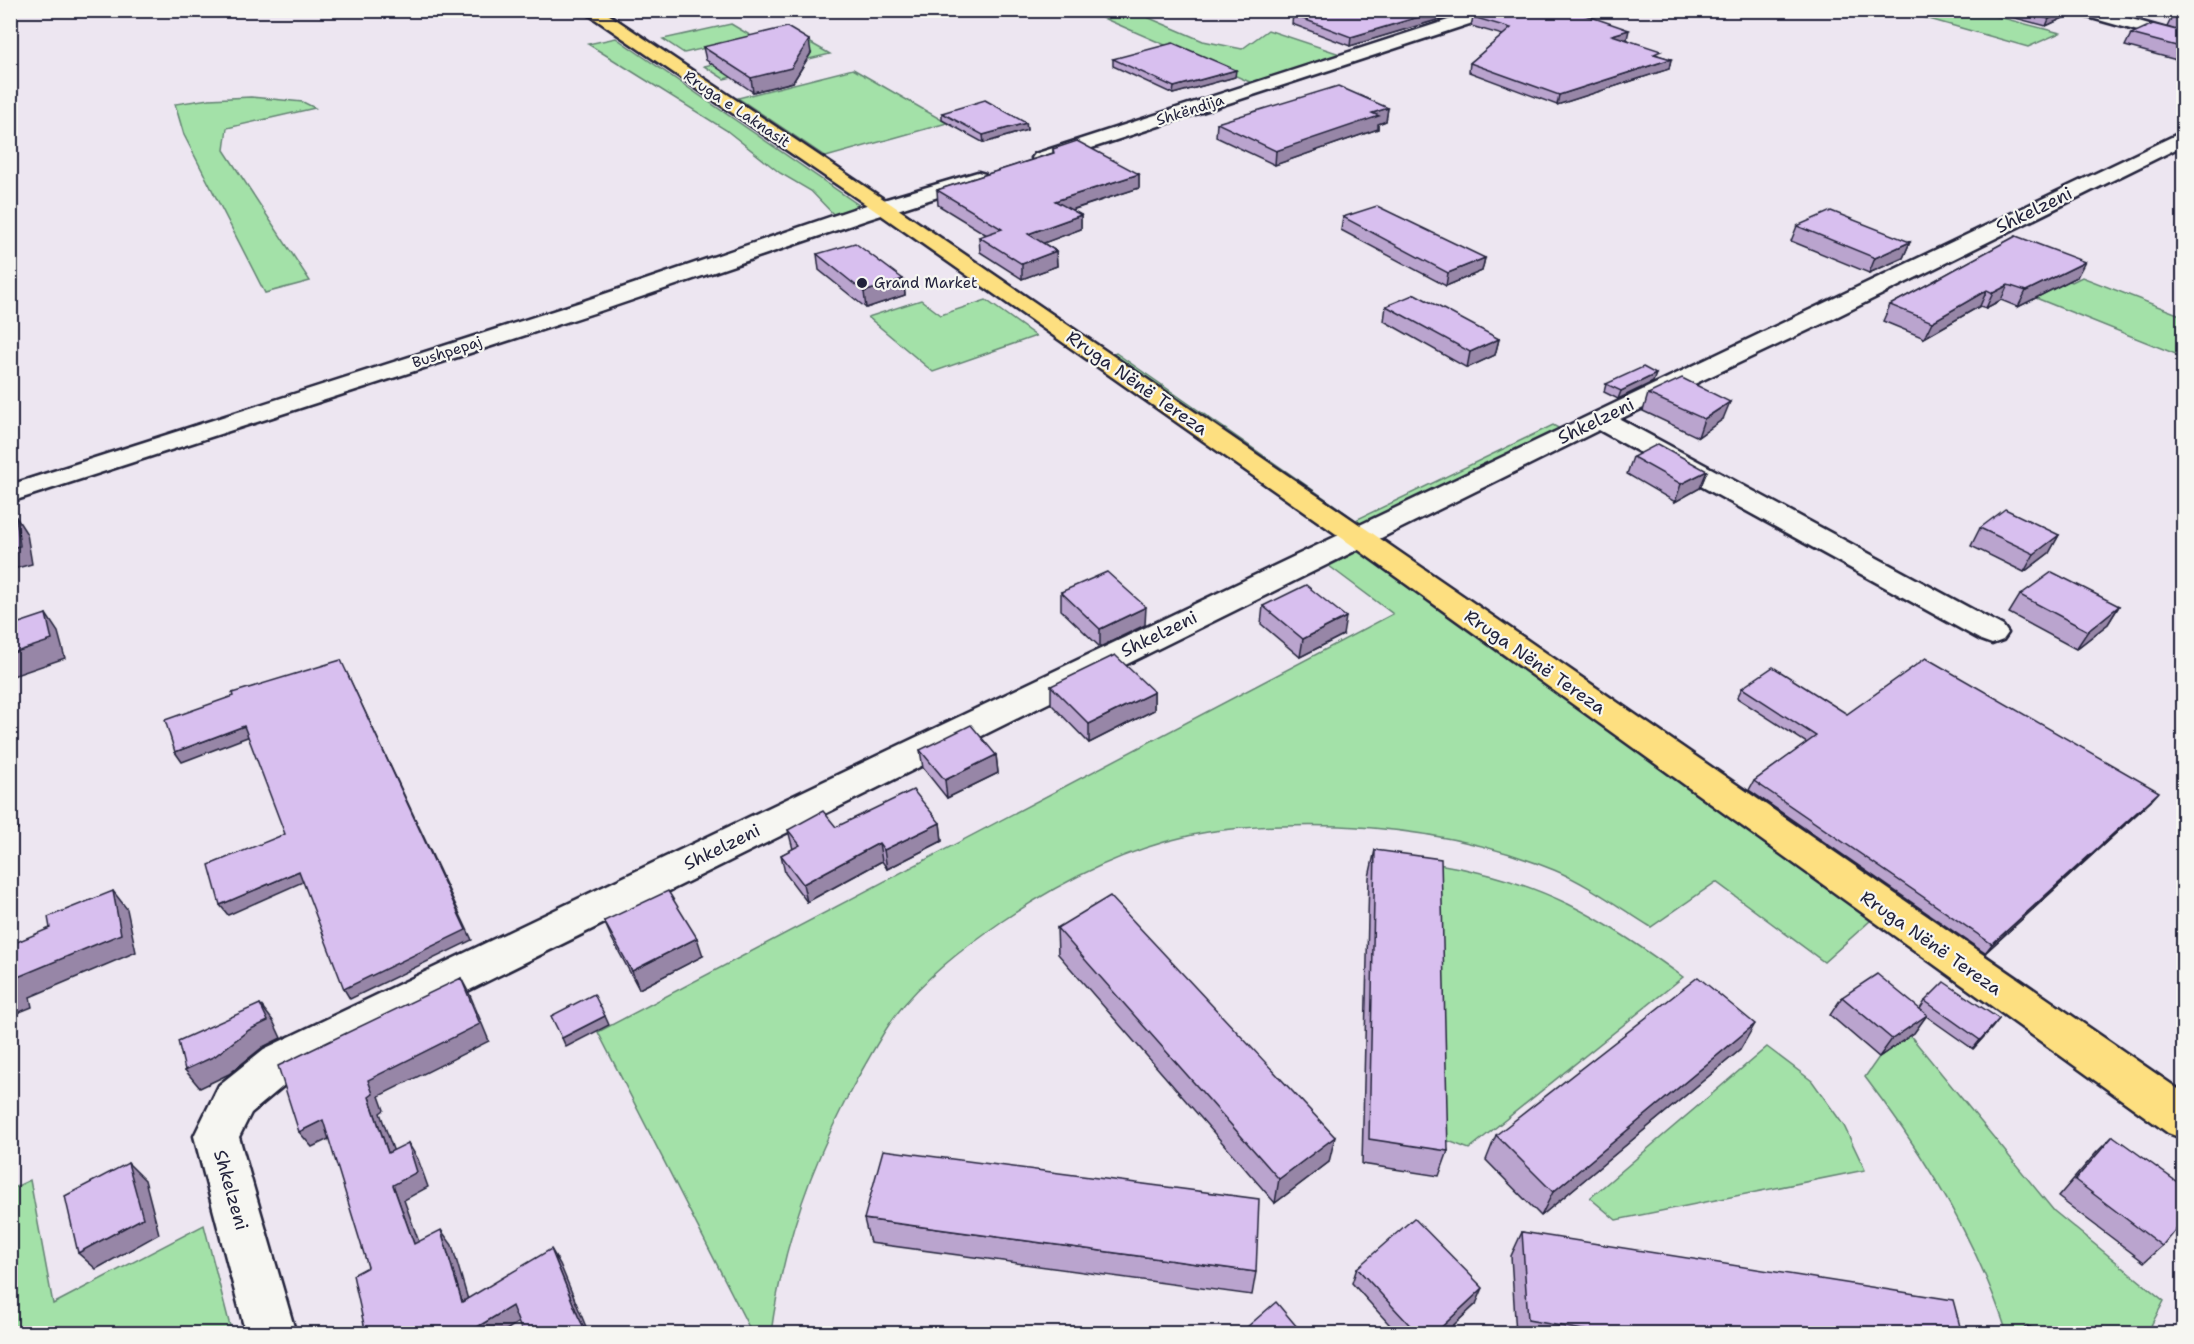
<svg xmlns="http://www.w3.org/2000/svg" width="2194" height="1344" font-family="'Shantell Sans',sans-serif">
	<rect width="100%" height="100%" fill="#ede6f1"/>
	<filter id="ink" filterUnits="userSpaceOnUse"><feTurbulence type="fractalNoise" baseFrequency=".0167" numOctaves="2"/><feDisplacementMap in="SourceGraphic" scale="12" xChannelSelector="R" yChannelSelector="G"/><feConvolveMatrix kernelMatrix="1 2 1 2 8 2 1 2 1" color-interpolation-filters="sRGB"/></filter>
	<g filter="url(#ink)">
		<g fill="#a3e1a8" stroke="#628272" stroke-width="1.5">
			<path d="M1087,11H1133L1203,41L1242,49L1268,30L1340,54L1252,83Z"/>
			<path d="M1901,11H1976L2060,33L2028,47Z"/>
			<path d="M731,24L753,37L684,53L663,39Z"/>
			<path d="M616,38L863,208L835,216L811,191L780,173L726,130L588,44Z"/>
			<path d="M809,42L830,54L724,79L704,66Z"/>
			<path d="M853,69L947,123L826,157L738,98Z"/>
			<path d="M251,97L303,102L315,108L227,128L224,150L310,281L265,293L184,135L175,104L209,99Z"/>
			<path d="M2050,273L2072,282L2082,277L2183,316V357L2016,290Z"/>
			<path d="M921,300L941,315L986,300L1036,336L933,372L868,317Z"/>
			<path d="M1116,353L1356,520L1553,425L1562,430L1369,527L1350,523L1109,356Z"/>
			<path d="M1359,551L1871,920L1824,962L1716,882L1651,927C1620,908 1588,884 1554,870C1469,835 1374,823 1282,826C1251,827 1218,829 1188,836C1120,851 1057,884 1001,922C962,949 923,979 895,1016C881,1035 870,1057 858,1077C814,1157 783,1243 771,1333H752L598,1032L1393,614L1329,566Z"/>
			<path d="M1438,864C1542,881 1599,916 1683,977L1469,1149L1438,1137Z"/>
			<path d="M1895,1017L2054,1211L2164,1301L2147,1333H2007C1977,1241 1924,1154 1865,1077L1879,1057L1900,1042Z"/>
			<path d="M1767,1047L1812,1081L1844,1126L1865,1170L1616,1220L1590,1198Z"/>
			<path d="M30,1180L53,1304L204,1225L231,1330L225,1334L11,1333V1189Z"/>
		</g>
		<g fill="none" stroke-linecap="round" stroke-linejoin="round">
			<g stroke="#22223b" stroke-width="5">
				<g id="minor">
					<path d="M1479,10H1505L1503,13L1049,162H1035L1032,158L1035,154Z"/>
					<path d="M2072,10H2100L2184,34V44L2074,13Z"/>
					<path d="M2184,131V145L1830,320L1620,419L2003,626L2008,633L2003,640L1992,644L1981,640L1599,430L294,1077L251,1113L239,1137L296,1334H246L194,1136L219,1085L264,1049Z"/>
					<path d="M978,172L985,174L988,178L985,182L869,219L600,311L10,502V485L584,301L853,209Z"/>
				</g>
			</g>
			<g stroke="#22223b" stroke-width="5">
				<path id="major" d="M582,10H602L891,204L1369,531L2184,1093V1139L2168,1133L1349,543L877,212Z"/>
			</g>
			<use href="#minor" fill="#f6f6f2" fill-rule="evenodd"/>
			<use href="#major" fill="#fddf80" fill-rule="evenodd"/>
		</g>
		<g fill="#baa4ce" stroke="#22223b" stroke-width="1.5">
			<path d="M1470,10L1350,46L1292,24L1293,15Z"/>
			<path d="M1493,10H1595L1582,14L1627,39H1625L1660,56L1671,59L1669,69L1557,105L1469,72L1470,63L1503,35L1471,26L1473,17Z"/>
			<path d="M1985,10H2073L2072,14L2046,26Z"/>
			<path d="M2184,10V62L2125,46L2131,34L2179,31L2167,27L2173,15Z"/>
			<path d="M703,47L811,53L793,82L753,92L706,60Z"/>
			<path d="M1113,59L1235,77L1173,94L1113,66Z"/>
			<path d="M1388,108L1386,121L1378,124V129L1275,165L1216,137L1217,123Z"/>
			<path d="M942,113L1026,123L1027,130L984,143L942,120Z"/>
			<path d="M1053,149L1139,174V188L1072,210L1081,215V229L1043,243L1056,251L1057,266L1022,279L980,252L979,237L987,235L938,205L937,190L1053,153Z"/>
			<path d="M1343,217L1485,258L1482,271L1446,286L1341,230Z"/>
			<path d="M1797,226L1910,242L1903,258L1869,273L1791,241Z"/>
			<path d="M2016,236L2077,277L2018,307L2001,300L1986,308L1980,306L1924,338L1883,321L1890,305Z"/>
			<path d="M817,254L903,279L905,295L866,308L819,270Z"/>
			<path d="M1386,306L1499,339L1495,355L1467,368L1384,321Z"/>
			<path d="M1653,382L1618,399L1604,392L1606,384Z"/>
			<path d="M1648,394L1723,419L1698,437L1643,411Z"/>
			<path d="M1633,457L1707,471L1700,488L1675,502L1627,474Z"/>
			<path d="M1980,528L2059,535L2049,553L2024,572L1971,546Z"/>
			<path d="M1061,592L1145,625L1100,647L1061,610Z"/>
			<path d="M2020,595L2119,606L2108,624L2076,649L2009,613Z"/>
			<path d="M1263,606L1343,635L1300,657L1261,624Z"/>
			<path d="M1051,686L1154,692V710L1089,743L1051,704Z"/>
			<path d="M1742,688L1847,714L2151,801L1985,953L1749,790L1754,781L1807,743L1737,698Z"/>
			<path d="M920,750L996,755L998,773L947,798L923,768Z"/>
			<path d="M940,823L942,841L887,869L882,861L807,902L785,873L781,855L793,849L788,830Z"/>
			<path d="M1375,850L1448,1151L1439,1176L1362,1164L1369,877Z"/>
			<path d="M604,921L703,956L639,989L612,939Z"/>
			<path d="M1057,928L1329,1162L1275,1203L1058,954Z"/>
			<path d="M1842,997L1920,1009L1925,1001L1999,1019L1973,1049L1926,1016L1914,1033L1879,1057L1830,1015Z"/>
			<path d="M1740,1050L1541,1216L1486,1160L1496,1135Z"/>
			<path d="M2113,1136L2162,1246L2144,1262L2058,1197L2096,1153Z"/>
			<path d="M864,1219L1256,1272L1252,1295L870,1243Z"/>
			<path d="M1522,1232L1962,1334H1516L1511,1256Z"/>
			<path d="M1357,1268L1476,1304L1444,1334H1398L1352,1283Z"/>
			<path d="M2027,1326L2048,1334H2018Z"/>
		</g>
		<g fill="#9786a7" stroke="#22223b" stroke-width="1.5">
			<path d="M1442,10H1470L1350,46L1351,37Z"/>
			<path d="M1569,10H1595L1568,19Z"/>
			<path d="M2068,10H2073L2072,14L2046,26L2049,19Z"/>
			<path d="M1629,30L1627,39L1610,44L1612,35Z"/>
			<path d="M809,40L811,53L793,82L753,92L751,78Z"/>
			<path d="M1671,59L1669,69L1557,105L1559,95Z"/>
			<path d="M1236,70L1235,77L1173,94L1174,87Z"/>
			<path d="M1388,108L1386,121L1378,124V129L1275,165L1276,151L1372,113Z"/>
			<path d="M1026,123L1027,130L984,143L983,135Z"/>
			<path d="M1139,174V188L1055,215V201Z"/>
			<path d="M1081,215V229L1028,249V234Z"/>
			<path d="M1910,242L1903,258L1869,273L1875,258Z"/>
			<path d="M1056,251L1057,266L1022,279V264Z"/>
			<path d="M1485,258L1482,271L1446,286L1448,273Z"/>
			<path d="M2085,262L2077,277L2018,307L2026,291Z"/>
			<path d="M903,279L905,295L866,308L864,292Z"/>
			<path d="M2008,285L2001,300L1986,308L1993,293Z"/>
			<path d="M1987,290L1980,306L1924,338L1932,322Z"/>
			<path d="M1499,339L1495,355L1467,368L1470,352Z"/>
			<path d="M1656,374L1653,382L1618,399L1621,391Z"/>
			<path d="M1730,402L1723,419L1698,437L1704,419Z"/>
			<path d="M1707,471L1700,488L1675,502L1681,484Z"/>
			<path d="M16,517L27,534L32,564L10,570V548Z"/>
			<path d="M2059,535L2049,553L2024,572L2034,554Z"/>
			<path d="M2119,606L2108,624L2076,649L2088,631Z"/>
			<path d="M1146,607L1145,625L1100,647V629Z"/>
			<path d="M46,614L58,632L65,658L10,677V654Z"/>
			<path d="M1346,617L1343,635L1300,657L1303,639Z"/>
			<path d="M346,671L472,940L350,999L344,989Z"/>
			<path d="M1154,692V710L1089,743V724Z"/>
			<path d="M244,726L250,736L182,762L175,752Z"/>
			<path d="M996,755L998,773L947,798L945,780Z"/>
			<path d="M2159,792L2151,801L1985,953L1992,944Z"/>
			<path d="M10,793L12,795L18,829L10,832Z"/>
			<path d="M940,823L942,841L887,869L884,850Z"/>
			<path d="M879,843L882,861L807,902L803,884Z"/>
			<path d="M299,871L305,881L228,915L220,905Z"/>
			<path d="M113,891L127,909L136,952L30,997L32,1007L10,1016V991L13,979Z"/>
			<path d="M697,938L703,956L639,989L632,971Z"/>
			<path d="M461,978L470,995L489,1041L379,1096L384,1110L380,1113L400,1169L388,1153L369,1097L368,1080Z"/>
			<path d="M260,1004L273,1021L281,1038L263,1047L229,1074L200,1088L185,1070Z"/>
			<path d="M1927,1015L1914,1033L1879,1057L1892,1039Z"/>
			<path d="M605,1016L609,1025L566,1047L562,1038Z"/>
			<path d="M1999,1019L1992,1028L1973,1049L1980,1040Z"/>
			<path d="M1755,1024L1740,1050L1541,1216L1553,1192Z"/>
			<path d="M323,1120L335,1136L312,1147L299,1132Z"/>
			<path d="M1335,1137L1329,1162L1275,1203L1279,1179Z"/>
			<path d="M408,1143L418,1159L428,1187L404,1200L425,1259L414,1244L393,1185Z"/>
			<path d="M128,1163L145,1180L159,1234L96,1269L78,1253Z"/>
			<path d="M441,1230L452,1245L473,1317L462,1302Z"/>
			<path d="M551,1249L560,1264L589,1334H587L578,1316Z"/>
			<path d="M1483,1288L1476,1304L1444,1334H1434Z"/>
			<path d="M512,1306L522,1320L500,1334H469V1332Z"/>
		</g>
		<g fill="#d8bfef" stroke="#22223b" stroke-width="1.5">
			<path d="M1310,10H1442L1351,37L1293,15Z"/>
			<path d="M1493,10H1571L1629,30L1612,35L1661,51L1654,54L1671,59L1559,95L1470,63L1511,28L1473,17Z"/>
			<path d="M2014,10H2068L2049,19Z"/>
			<path d="M2183,10L2184,18L2173,15Z"/>
			<path d="M2153,24L2184,32V48L2131,34Z"/>
			<path d="M787,27L809,40L791,68L751,78L703,47Z"/>
			<path d="M1173,43L1236,70L1174,87L1113,59Z"/>
			<path d="M1338,86L1388,108L1372,113L1379,116L1276,151L1217,123Z"/>
			<path d="M985,100L1026,123L983,135L942,113Z"/>
			<path d="M1077,141L1139,174L1055,201L1081,215L1028,234L1056,251L1022,264L979,237L1002,229L937,190L1054,153L1053,149Z"/>
			<path d="M1377,206L1485,258L1448,273L1343,217Z"/>
			<path d="M1831,211L1910,242L1875,258L1797,226Z"/>
			<path d="M2016,236L2085,262L2026,291L2008,285L1993,293L1987,290L1932,322L1890,305Z"/>
			<path d="M855,243L903,279L864,292L817,254Z"/>
			<path d="M1415,294L1499,339L1470,352L1386,306Z"/>
			<path d="M1643,367L1656,374L1621,391L1606,384Z"/>
			<path d="M1682,378L1730,402L1704,419L1648,394Z"/>
			<path d="M1658,444L1707,471L1681,484L1633,457Z"/>
			<path d="M2005,509L2059,535L2034,554L1980,528Z"/>
			<path d="M16,517L20,546L10,548V518Z"/>
			<path d="M1107,572L1146,607L1100,629L1061,592Z"/>
			<path d="M2052,572L2119,606L2088,631L2020,595Z"/>
			<path d="M1306,585L1346,617L1303,639L1263,606Z"/>
			<path d="M46,614L52,640L10,654V626Z"/>
			<path d="M1115,655L1154,692L1089,724L1051,686Z"/>
			<path d="M1926,658L2159,792L1992,944L1754,781L1816,736L1742,688L1773,667L1847,714Z"/>
			<path d="M341,660L466,930L344,989L299,871L220,905L209,865L285,834L244,726L175,752L165,720L233,696L232,693Z"/>
			<path d="M971,725L996,755L945,780L920,750Z"/>
			<path d="M913,790L940,823L884,850L879,843L803,884L781,855L800,845L788,830L823,811L836,827Z"/>
			<path d="M1375,850L1441,859L1448,1151L1369,1139Z"/>
			<path d="M113,891L121,934L13,979L15,989L10,991V945L50,928L48,917Z"/>
			<path d="M668,891L697,938L632,971L604,921Z"/>
			<path d="M1110,896L1335,1137L1279,1179L1057,928Z"/>
			<path d="M1877,974L1927,1015L1892,1039L1842,997Z"/>
			<path d="M1698,977L1755,1024L1553,1192L1496,1135Z"/>
			<path d="M461,978L480,1024L368,1080L373,1094L369,1097L388,1153L408,1143L417,1172L393,1185L414,1244L441,1230L462,1302L551,1249L578,1316L587,1334H523L512,1306L469,1332V1334H366L353,1275L368,1267L323,1120L299,1132L278,1066Z"/>
			<path d="M1944,982L1999,1019L1980,1040L1925,1001Z"/>
			<path d="M594,994L605,1016L562,1038L551,1016Z"/>
			<path d="M260,1004L268,1021L249,1030L215,1056L185,1070L178,1041Z"/>
			<path d="M2113,1136L2184,1187V1219L2162,1246L2075,1180Z"/>
			<path d="M883,1150L1259,1199L1256,1272L864,1219Z"/>
			<path d="M128,1163L143,1218L78,1253L65,1196Z"/>
			<path d="M1414,1218L1483,1288L1434,1334H1418L1357,1268Z"/>
			<path d="M1522,1232L1953,1300L1962,1334H1605L1528,1320Z"/>
			<path d="M1276,1302L1303,1334H1239Z"/>
			<path d="M2027,1326L2048,1334H2030Z"/>
		</g>
	</g>
	<circle fill="#22223b" stroke="#f6f6f2" stroke-width="2" cx="862" cy="283" r="6"/>
	<g text-anchor="middle" dominant-baseline="central" stroke-width="4.5" stroke-linejoin="round" paint-order="stroke">
		<g font-size="15" fill="#22223b" stroke="#f6f6f2">
			<text transform="translate(737 109) rotate(34)">Rruga e Laknasit</text>
			<text transform="translate(1190 110) rotate(-18)">Shkëndija</text>
			<text transform="translate(447 352) rotate(-18)">Bushpepaj</text>
		</g>
		<g font-size="15" fill="#22223b" stroke="#f6f6f2" text-anchor="start">
			<text x="874" y="283">Grand Market</text>
		</g>
		<g font-size="18" fill="#22223b" stroke="#f6f6f2">
			<text transform="translate(2034 210) rotate(-26)">Shkelzeni</text>
			<text transform="translate(1137 383) rotate(35)">Rruga Nënë Tereza</text>
			<text transform="translate(1596 421) rotate(-26)">Shkelzeni</text>
			<text transform="translate(1159 634) rotate(-26)">Shkelzeni</text>
			<text transform="translate(1535 662) rotate(35)">Rruga Nënë Tereza</text>
			<text transform="translate(722 847) rotate(-26)">Shkelzeni</text>
			<text transform="translate(1931 943) rotate(35)">Rruga Nënë Tereza</text>
			<text transform="translate(231 1190) rotate(74)">Shkelzeni</text>
		</g>
	</g>
	<rect width="2194" height="1344" fill="none" stroke="#f6f6f2" stroke-width="36"/>
	<rect x="18" y="18" width="2158" height="1308" fill="none" stroke="#22223b" stroke-width="2" filter="url(#ink)"/>
</svg>
